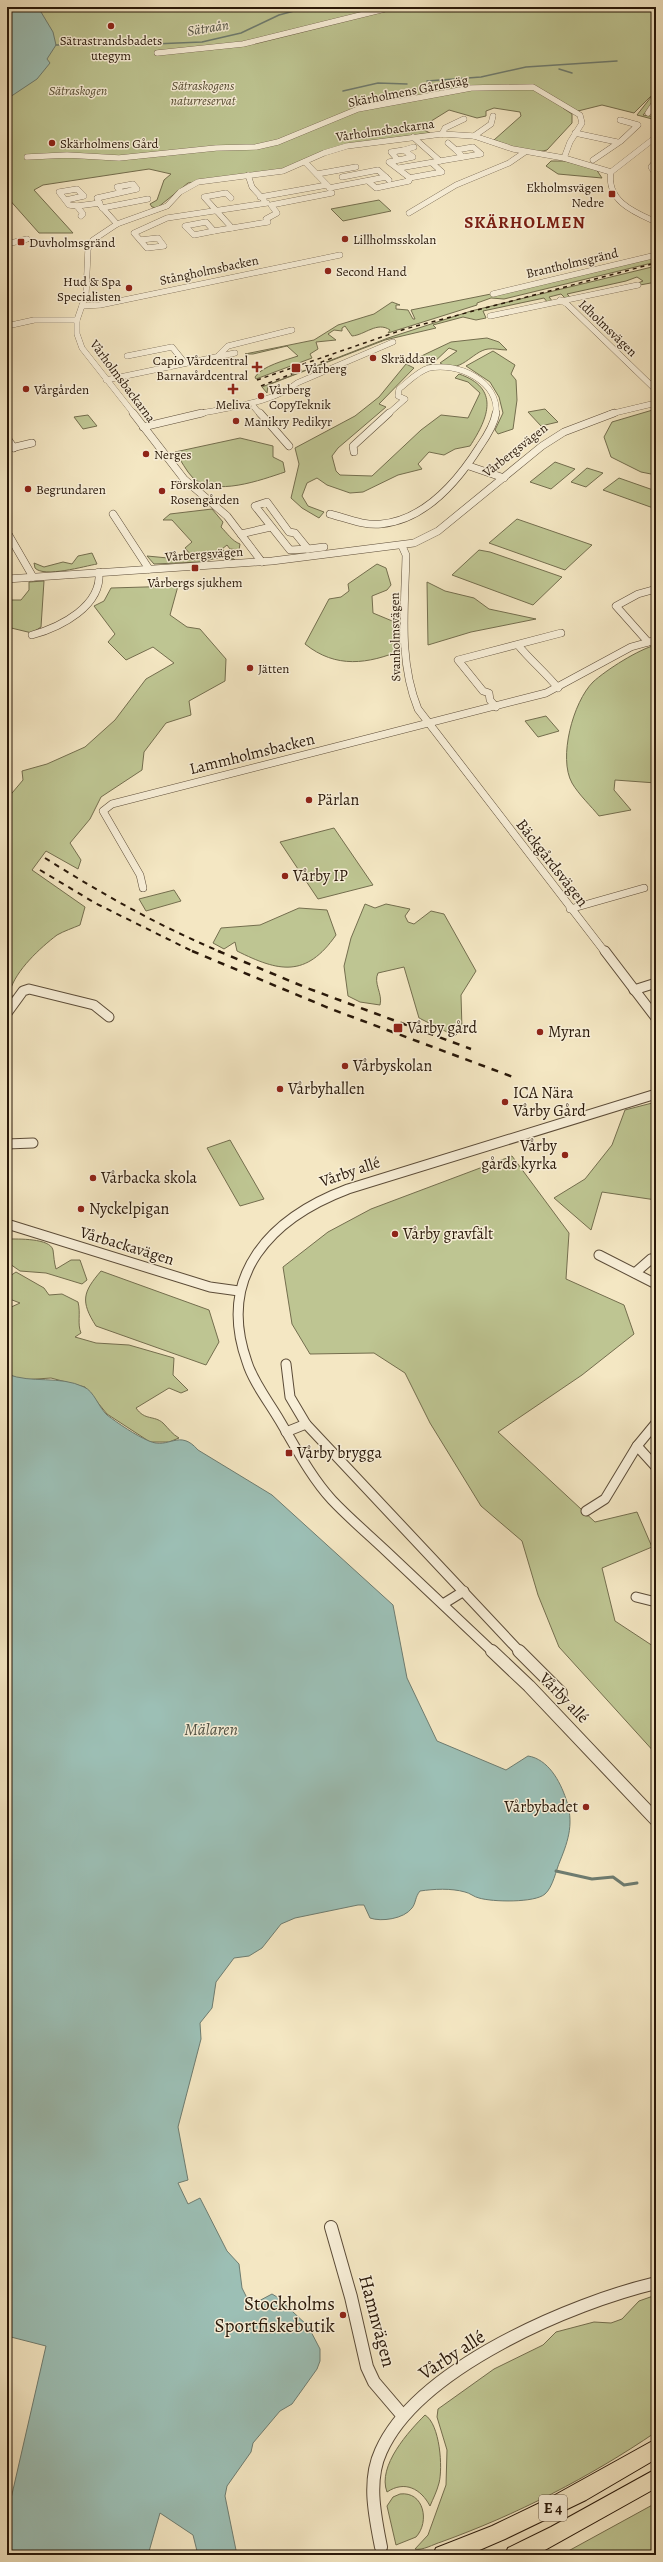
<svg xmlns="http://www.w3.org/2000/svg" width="663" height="2562" font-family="Alegreya,serif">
	<rect width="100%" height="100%" fill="#f4e7c3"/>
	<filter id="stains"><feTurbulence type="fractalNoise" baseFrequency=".005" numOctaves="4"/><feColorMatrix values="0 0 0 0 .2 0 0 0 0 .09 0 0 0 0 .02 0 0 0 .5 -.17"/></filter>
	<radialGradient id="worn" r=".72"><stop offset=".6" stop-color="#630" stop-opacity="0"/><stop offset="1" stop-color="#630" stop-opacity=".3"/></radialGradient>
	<g fill="#bec592" stroke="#746e4e">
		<path d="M7,7H656V91L634,113L602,105L578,111L563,108L572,114V123L547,150C531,155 510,146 494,140L521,116L520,112L494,108L486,111V116L477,118L449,110L420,128L430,133L355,143L288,168L188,183L157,208L152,207L150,204L157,200L164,180L171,174L149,169L43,185L34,190L73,233H39L7,197Z"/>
		<path d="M651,97L656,100L643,115L656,117V120L637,115Z"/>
		<path d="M551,161H565L596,169L602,178L558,174L546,166Z"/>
		<path d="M379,200L391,211L343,221L331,209Z"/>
		<path d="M656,256V262L504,299L491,298L477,303V305L388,333L390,330C377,321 365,335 352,336L345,326L342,328V331L334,330L328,334L336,340L316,342L318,349L310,354L312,358L256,379L255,377C262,366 286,360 298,356L287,346L253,354H245L314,340L338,325L374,314L392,302L400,305H396V309L408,310L413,319H415L411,310L491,294Z"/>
		<path d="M656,266V282L640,285L638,283L643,281L637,277L626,281L567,294L571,298L566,299L561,294L549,297L553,302L548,303L544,298L483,311L486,318L476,320L463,317L433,325L436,328L385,340L268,385L267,393L262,387L388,338L471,311Z"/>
		<path d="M487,338L499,342L507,350C500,350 494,348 488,349C472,351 460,376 440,363L457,351L449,348L431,365L413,360L451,342Z"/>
		<path d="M493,351L515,365L511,374L516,380L517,400L513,429L498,434L495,430L503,413L499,397L490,382L466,366Z"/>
		<path d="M406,364L414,368L379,404L386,407L338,448L332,456L336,471L340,475L372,476L421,430L441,415L468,418L480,393L468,382L455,378L459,374C500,388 489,417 470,446L455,449L444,455L429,452L418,464L422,469L398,475L363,492L350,493L327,485L317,478L307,483L302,496L308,506L324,512L319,518L302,508L291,498L299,464L295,448L355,416L379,397Z"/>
		<path d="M545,409L558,422L541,426L528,412Z"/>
		<path d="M656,409V475L641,472L611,457L604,437L612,422Z"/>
		<path d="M88,415L97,426L83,429L74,417Z"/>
		<path d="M240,438L273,446V457L283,462L285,472C261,480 215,497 193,478C186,471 181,460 175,452Z"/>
		<path d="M555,462L575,469L551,489L530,482Z"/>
		<path d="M587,468L603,473L586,487L571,482Z"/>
		<path d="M619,478L656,491V509L603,490Z"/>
		<path d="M212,509L223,522L221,527C227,533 232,541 240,544L239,550L230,549L227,545L222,549L235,560L222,557L200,562L154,564L147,556L168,558V554C179,553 184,560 195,560L185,548L192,542L172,520H163L170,514Z"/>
		<path d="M517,519L592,545L565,570L489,543Z"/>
		<path d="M479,550L490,552L562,577L533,605L452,575Z"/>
		<path d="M92,553L97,564C85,566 44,578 35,568L34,563L44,567L63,562L72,564L78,556Z"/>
		<path d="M377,564L386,568L391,585L387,590L372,596L373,613L397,623L402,650C368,664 336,669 305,644L329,599L341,597L349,591L348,584Z"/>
		<path d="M44,581L41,627L32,633L7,627V600H21L29,590V582Z"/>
		<path d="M427,582L445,591L474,598L489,609L536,619L471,632L428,645Z"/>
		<path d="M178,586L170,615L187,627L200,629L226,659L225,681L189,701L191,715L166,723L144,752L142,770L101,797L90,819L70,843L81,860L78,869L46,851L32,870L85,907L80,925C73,928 64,931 57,935C40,948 16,970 10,991L14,1000L7,1007V799L23,780L22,771L47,764L85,747L115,720L146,679L174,663L153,647L126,660L108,642L115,634L94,606L104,601L111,588Z"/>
		<path d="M656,645V783L615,780L614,790L631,810L599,816C591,806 579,795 572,783C558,758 573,702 593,682C606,670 639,649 656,645Z"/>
		<path d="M546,716L559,731L538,737L525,721Z"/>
		<path d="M334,828L373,885L318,899L280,842Z"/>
		<path d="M174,890L181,901L146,911L139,899Z"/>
		<path d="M365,904L375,908L386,904L410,909L405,916L408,922L414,924L431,911L444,914L476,971L461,995L462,1029L455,1036L419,1018L404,967L378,973C373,983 383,994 380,1005L360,1002L348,996L344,966L351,938Z"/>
		<path d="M299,908L327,910L336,935C306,978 279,972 237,951L235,942L224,949L213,943L221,928L260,925Z"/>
		<path d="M656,1102V1200L602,1192L591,1230L554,1198L585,1179L612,1145L625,1110Z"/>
		<path d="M230,1140L264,1199L240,1206L207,1148Z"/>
		<path d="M512,1156L569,1233L566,1279L624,1305L634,1334L582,1375L498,1432L595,1522L637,1512L652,1547L602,1568L615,1621L656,1648V1754L559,1647L538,1595L522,1541L481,1506L430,1423L405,1373L374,1353L310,1354L292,1324L283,1267L328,1232L371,1209Z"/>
		<path d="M7,1239C18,1239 50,1238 53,1250C54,1257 54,1262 56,1269L71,1260H80L87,1280L82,1284L46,1273L20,1271L10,1264L7,1265Z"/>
		<path d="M101,1271L209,1310L219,1342L206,1365L96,1326C80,1301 83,1292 101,1271Z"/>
		<path d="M16,1272L44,1288L49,1295L62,1294L78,1302C81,1313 77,1324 81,1333L75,1337L96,1343L129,1345L174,1358L173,1375L188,1390L181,1393L169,1388L136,1408C145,1421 154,1415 163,1423C169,1429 172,1434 179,1438L169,1442H150L107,1414L85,1387L51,1378L22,1380L7,1374V1309L20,1303L7,1298V1278Z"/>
		<path d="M656,2295V2432C590,2477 516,2515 441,2542C434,2544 422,2551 415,2549L428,2535L446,2485L447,2450L437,2417L438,2409L494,2369L543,2345L556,2332L594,2322L611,2323L622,2319L639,2301Z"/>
		<path d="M425,2415C440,2424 443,2468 439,2483C437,2491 433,2499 430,2506C421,2489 405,2480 387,2492C377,2466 409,2431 425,2415Z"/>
		<path d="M400,2494C424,2491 430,2522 416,2537L396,2545L387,2506L393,2497Z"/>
		<path d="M656,2503V2547L650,2555H561Z"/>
	</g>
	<g fill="#9cbfb5" stroke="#6e7c70">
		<path d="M7,7H38L53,32L56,45L47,59L50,63L37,79L7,99Z"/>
		<path d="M7,1374C32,1384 59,1375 84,1387C94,1391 99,1408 107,1415C119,1424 135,1435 149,1441C169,1450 179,1428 198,1450L272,1495L393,1605L407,1678L437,1741L506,1770L528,1756C548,1759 560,1781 566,1799C574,1822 569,1839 560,1861C556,1870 553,1887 545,1894C535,1903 492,1902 479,1898C474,1897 470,1893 465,1892C451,1888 434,1889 420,1891C415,1897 416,1903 412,1908C404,1919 381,1922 370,1918L364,1905H358L295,1918L281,1924L262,1948L249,1956L234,1958L216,1982L212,2008L200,2023L201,2039L178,2127L188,2180L178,2183L188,2204L200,2198L227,2251L239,2264L242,2288L248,2300L255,2303L272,2294L277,2297L308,2326L320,2349V2361L317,2369L292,2404L280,2411L253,2443L251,2452L227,2486L225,2496L237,2555H198L193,2535L160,2513L148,2555H7V2516L46,2346L7,2336Z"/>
	</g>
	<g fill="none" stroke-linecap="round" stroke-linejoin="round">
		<g stroke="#6e7c70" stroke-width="1.5">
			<path d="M56,45H123"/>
			<path d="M129,45L202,42L241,33L279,15L309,7"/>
			<path d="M559,69L572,73"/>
			<path d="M427,81L481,77L526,67L617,61"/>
			<path d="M343,91L378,83L407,84"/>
		</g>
		<path stroke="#6e7c70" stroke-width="3" d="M556,1871L592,1879L613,1877L624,1885L637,1883"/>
		<path stroke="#cbbe9e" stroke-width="12" stroke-dasharray="12 6" stroke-linecap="butt" d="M381,2547L383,2555"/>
		<g stroke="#5c4c38" stroke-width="6">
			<g id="minor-far3">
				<path d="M157,53L243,44L393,7"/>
				<path d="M648,113L656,101"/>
				<path d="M575,133L617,142"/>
				<path d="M442,134L445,128L464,119"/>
				<path d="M474,136L491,124L493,116"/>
				<path d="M413,137L440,161"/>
				<path d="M656,137L611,172C606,201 634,212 656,222"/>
				<path d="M448,143L456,150"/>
				<path d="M404,150L414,147"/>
				<path d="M27,157L67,155L119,158L216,148L256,147L278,142L358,109L471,88L533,87L580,115L582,123L570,142L564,158"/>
				<path d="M593,160L621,141L638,125L620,120"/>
				<path d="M656,161L651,167L656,175"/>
				<path d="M305,162L330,188"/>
				<path d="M399,168L481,154L473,147L456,150L463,157"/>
				<path d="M317,174L356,167"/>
				<path d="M248,175L252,187L264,200"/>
				<path d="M342,177L378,170L389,180"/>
				<path d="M409,178L442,172L432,163"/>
				<path d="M368,181L376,188L409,181L410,178L389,162L413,157L404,150L391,152L398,160"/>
				<path d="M329,188L386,177"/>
				<path d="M260,197L327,185"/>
				<path d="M231,198L226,193L204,197L232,228L268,222L266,219L277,213L271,205L332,193"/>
				<path d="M66,200L84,196L77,189L59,192L69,205L77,206"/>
				<path d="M102,208L148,199"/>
				<path d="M409,213L456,185L509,163L525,152"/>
				<path d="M81,216L83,214L77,206L100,203"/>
				<path d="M206,222L214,231L194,235L185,226Z"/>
				<path d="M117,224L100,205L97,198L137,189L133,184L117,187L121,192"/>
				<path d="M214,231L232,228"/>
				<path d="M158,238L164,246L147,248L140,240Z"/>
				<path d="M140,240L134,233L167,218L267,203"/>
				<path d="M7,244L27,239"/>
				<path d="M493,294L656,255"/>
				<path d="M560,300L567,304L656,390"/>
				<path d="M82,306L100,305L340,255"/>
				<path d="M490,316L638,285"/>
				<path d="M7,326L34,320H77"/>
				<path d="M219,355L228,346L292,330"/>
				<path d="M127,356L172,347L185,363"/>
				<path d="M106,380L235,353"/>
				<path d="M254,407L260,414"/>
				<path d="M134,414L82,348L77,334V320L86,294L88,249L93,240L117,224L167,206L180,192L198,182L283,171L324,153L347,146L442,134L474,136L513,149L564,158L611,172"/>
				<path d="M198,414C228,407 274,403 297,383L393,342"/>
				<path d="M388,414L405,399L398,396L399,389C408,382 418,371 429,368C458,362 499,381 496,414"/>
				<path d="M610,414L656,403"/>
			</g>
		</g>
		<g stroke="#5c4c38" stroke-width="8">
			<g id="minor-far2">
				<path d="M133,413L184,479L227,516L262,562"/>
				<path d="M260,413L289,446"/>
				<path d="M143,427L202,413"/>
				<path d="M7,438L14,448"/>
				<path d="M7,449L32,443"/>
				<path d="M354,452L353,446L389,413"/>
				<path d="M469,466L504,478"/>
				<path d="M267,502L289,532L295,533L308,549L290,550L255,506Z"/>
				<path d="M113,514L149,569"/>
				<path d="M330,514C346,518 364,526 381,524C425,520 458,481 480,446C487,436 494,425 496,413"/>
				<path d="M7,532L33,577"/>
				<path d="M241,534L271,527"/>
				<path d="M402,546L406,555C405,606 398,660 418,709L605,952"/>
				<path d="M308,549L324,547"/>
				<path d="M7,579L272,561L414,543L438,531L542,446L564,432L614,413"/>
				<path d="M32,635C61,627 102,606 99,572"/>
				<path d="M648,642L616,606L638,594L656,589"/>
				<path d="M518,645C531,661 545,672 558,688"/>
				<path d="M496,707L490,700L489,693L483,691L458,660L561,633"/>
				<path d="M143,888L140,875L103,811L112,804L546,693L631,647L656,640"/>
				<path d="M570,909L644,888"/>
			</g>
		</g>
		<g stroke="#5c4c38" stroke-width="11">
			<g id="minor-far1">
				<path d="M605,951L656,1018"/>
				<path d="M634,990L656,983"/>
				<path d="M7,1013L23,991L29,989L94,1005L109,1017"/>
				<path d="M7,1144L33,1143"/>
				<path d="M7,1224L210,1287L239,1291"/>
				<path d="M599,1255L656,1284"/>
				<path d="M635,1273L651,1259L656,1258"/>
				<path d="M286,1364L290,1397L306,1424L520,1652"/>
				<path d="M286,1432L306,1424"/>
				<path d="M637,1446L656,1467"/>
				<path d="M586,1511L605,1499L637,1446L656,1423"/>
				<path d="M636,1597L656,1602"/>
				<path d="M443,1604L464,1591"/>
				<path d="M493,1652C457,1618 422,1585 386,1551C368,1534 349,1518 332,1500C311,1477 296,1448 280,1421C269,1402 253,1382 247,1362C216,1275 271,1218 348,1189L656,1094"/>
			</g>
		</g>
		<g stroke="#5c4c38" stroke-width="14">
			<g id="minor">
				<path d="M492,1651L529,1686L656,1820"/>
				<path d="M519,1651L561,1693"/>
				<path d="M331,2227L351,2297L367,2367L374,2382L403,2416"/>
				<path d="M381,2547C375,2516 367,2481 381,2451C418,2368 572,2303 656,2283"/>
			</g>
		</g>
		<g stroke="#291809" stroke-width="2">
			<g id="highway">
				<path d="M656,2439V2459L586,2500L505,2539L468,2555H433L436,2548L492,2526L546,2500Z"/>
				<path d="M656,2469V2488L536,2555H505L508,2548L551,2527Z"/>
			</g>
		</g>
		<use href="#minor-far3" stroke="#f8efd8" stroke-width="5.5"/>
		<use href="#minor-far2" stroke="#f8efd8" stroke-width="7"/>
		<use href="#minor-far1" stroke="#f8efd8" stroke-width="9"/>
		<use href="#minor" stroke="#f8efd8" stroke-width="12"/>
		<use href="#highway" fill="#f4e7c3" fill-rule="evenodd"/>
		<g stroke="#291809" stroke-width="1.5" stroke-dasharray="4 4" stroke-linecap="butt">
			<path d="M257,380L405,329L656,263"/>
			<path d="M261,386L332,358"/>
		</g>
		<g stroke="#291809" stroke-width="2" stroke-dasharray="5.5 5.5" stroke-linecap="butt">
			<path d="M45,858C102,894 159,926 221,952"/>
			<path d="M40,870L95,903L194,952"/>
		</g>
		<g stroke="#291809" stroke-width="2.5" stroke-dasharray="7 7" stroke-linecap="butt">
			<path d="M192,951L331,1009L513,1077"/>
			<path d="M218,951L307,988L471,1049"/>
		</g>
	</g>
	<g fill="#8f2418" stroke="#f8efd8" stroke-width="1.5">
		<circle cx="111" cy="26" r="4"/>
		<circle cx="52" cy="143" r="4"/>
		<rect x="608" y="190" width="8" height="8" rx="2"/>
		<circle cx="345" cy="239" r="4"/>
		<rect x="17" y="238" width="8" height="8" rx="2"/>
		<circle cx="328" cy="271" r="4"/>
		<circle cx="129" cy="288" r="4"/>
		<circle cx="373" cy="358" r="4"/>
		<path d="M255 361h4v4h4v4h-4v4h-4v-4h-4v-4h4z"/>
		<rect x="291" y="363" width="10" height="10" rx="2"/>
		<circle cx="26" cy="389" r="4"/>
		<path d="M231 383h4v4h4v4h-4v4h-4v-4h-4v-4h4z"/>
		<circle cx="261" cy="396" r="4"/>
		<circle cx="236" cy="421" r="4"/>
		<circle cx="146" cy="454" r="4"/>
		<circle cx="28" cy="489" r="4"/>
		<circle cx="162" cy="491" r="4"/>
		<rect x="191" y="564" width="8" height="8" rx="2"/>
		<circle cx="250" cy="668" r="4"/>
		<circle cx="309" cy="800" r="4"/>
		<circle cx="285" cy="876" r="4"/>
		<rect x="393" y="1023" width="10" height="10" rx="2"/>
		<circle cx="540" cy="1032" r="4"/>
		<circle cx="345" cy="1066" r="4"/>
		<circle cx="280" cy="1089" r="4"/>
		<circle cx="505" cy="1102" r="4"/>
		<circle cx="565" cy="1155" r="4"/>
		<circle cx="93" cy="1178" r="4"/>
		<circle cx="81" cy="1209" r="4"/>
		<circle cx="395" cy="1234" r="4"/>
		<rect x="285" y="1449" width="8" height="8" rx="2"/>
		<circle cx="586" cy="1807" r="4"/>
		<circle cx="343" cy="2315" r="4"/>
	</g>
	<g text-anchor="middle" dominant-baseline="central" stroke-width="3" stroke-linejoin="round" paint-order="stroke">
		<g font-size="13" fill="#291809" stroke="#f8efd8" text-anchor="start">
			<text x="111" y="40" text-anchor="middle">Sätrastrandsbadets<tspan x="111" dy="15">utegym</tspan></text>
			<text x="60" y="143">Skärholmens Gård</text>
			<text x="604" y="187" text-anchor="end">Ekholmsvägen<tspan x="604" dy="15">Nedre</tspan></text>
			<text x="353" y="239">Lillholmsskolan</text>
			<text x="29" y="242">Duvholmsgränd</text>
			<text x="336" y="271">Second Hand</text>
			<text x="121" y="281" text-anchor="end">Hud &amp; Spa<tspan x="121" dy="15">Specialisten</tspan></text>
			<text x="381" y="358">Skräddare</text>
			<text x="248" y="360" text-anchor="end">Capio Vårdcentral<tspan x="248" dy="15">Barnavårdcentral</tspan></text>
			<text x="305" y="368">Vårberg</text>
			<text x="34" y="389">Vårgården</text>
			<text x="269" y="389">Vårberg<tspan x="269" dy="15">CopyTeknik</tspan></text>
			<text x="233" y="404" text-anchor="middle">Meliva</text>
			<text x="244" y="421">Manikry Pedikyr</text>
			<text x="154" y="454">Nerges</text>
			<text x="170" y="484">Förskolan<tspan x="170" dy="15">Rosengården</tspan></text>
			<text x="36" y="489">Begrundaren</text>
			<text x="195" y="582" text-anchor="middle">Vårbergs sjukhem</text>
			<text x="258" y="668">Jätten</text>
		</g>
		<g font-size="13" font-style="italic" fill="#564c32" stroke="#f8efd8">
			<text x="203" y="85">Sätraskogens<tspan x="203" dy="15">naturreservat</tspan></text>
			<text x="78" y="90">Sätraskogen</text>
		</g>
		<g font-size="13" fill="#291809" stroke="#f8efd8">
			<text transform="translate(408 91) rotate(-11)">Skärholmens Gårdsväg</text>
			<text transform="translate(385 130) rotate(-8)">Vårholmsbackarna</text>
			<text transform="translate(572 263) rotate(-13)">Brantholmsgränd</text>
			<text transform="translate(209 270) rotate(-12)">Stångholmsbacken</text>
			<text transform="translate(608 328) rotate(44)">Idholmsvägen</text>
			<text transform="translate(123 381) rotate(53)">Vårholmsbackarna</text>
			<text transform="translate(515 450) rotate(-38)">Vårbergsvägen</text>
			<text transform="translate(204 554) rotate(-4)">Vårbergsvägen</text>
			<text transform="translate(395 637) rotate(-91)">Svanholmsvägen</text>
		</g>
		<g font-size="14" font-style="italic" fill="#515245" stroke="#f8efd8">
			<text transform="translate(208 28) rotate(-9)">Sätraån</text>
		</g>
		<rect fill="#f8efd8" stroke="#675847" stroke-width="1" x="539" y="2495" width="28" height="26" rx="3"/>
		<g font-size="15" font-weight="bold" fill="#291809">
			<text x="553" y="2508">E 4</text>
		</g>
		<g font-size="16" fill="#291809" stroke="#f8efd8">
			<text transform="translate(252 754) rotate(-14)">Lammholmsbacken</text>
			<text transform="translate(552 863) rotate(52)">Bäckgårdsvägen</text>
			<text transform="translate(350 1172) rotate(-19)">Vårby allé</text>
			<text transform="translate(127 1246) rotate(17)">Vårbackavägen</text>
			<text transform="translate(564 1698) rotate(46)">Vårby allé</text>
		</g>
		<g font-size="16" fill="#291809" stroke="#f8efd8" text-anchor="start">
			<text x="317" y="800">Pärlan</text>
			<text x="293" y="876">Vårby IP</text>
			<text x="407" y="1028">Vårby gård</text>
			<text x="548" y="1032">Myran</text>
			<text x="353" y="1066">Vårbyskolan</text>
			<text x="288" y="1089">Vårbyhallen</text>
			<text x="513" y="1093">ICA Nära<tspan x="513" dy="18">Vårby Gård</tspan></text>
			<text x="557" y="1146" text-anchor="end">Vårby<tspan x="557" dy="18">gårds kyrka</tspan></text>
			<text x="101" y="1178">Vårbacka skola</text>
			<text x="89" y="1209">Nyckelpigan</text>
			<text x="403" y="1234">Vårby gravfält</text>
			<text x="297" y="1453">Vårby brygga</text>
			<text x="578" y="1807" text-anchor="end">Vårbybadet</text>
		</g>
		<g font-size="17" font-weight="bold" letter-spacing="1" fill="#7a1f14" stroke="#f8efd8">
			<text x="525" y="222">SKÄRHOLMEN</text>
		</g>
		<g font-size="17" font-style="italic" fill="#515245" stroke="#f8efd8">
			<text x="211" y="1729">Mälaren</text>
		</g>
		<g font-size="19" fill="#291809" stroke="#f8efd8" text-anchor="end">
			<text x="335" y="2304">Stockholms<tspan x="335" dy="22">Sportfiskebutik</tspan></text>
		</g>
		<g font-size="19" fill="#291809" stroke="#f8efd8">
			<text transform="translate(377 2321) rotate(75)">Hamnvägen</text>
			<text transform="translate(452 2355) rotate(-33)">Vårby allé</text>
		</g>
	</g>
	<rect width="663" height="2562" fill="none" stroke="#f4e7c3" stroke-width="24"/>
	<rect x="8" y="8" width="647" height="2546" fill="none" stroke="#291809" stroke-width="2"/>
	<rect x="12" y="12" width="639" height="2538" fill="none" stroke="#291809"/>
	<rect width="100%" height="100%" filter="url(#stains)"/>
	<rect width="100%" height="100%" fill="url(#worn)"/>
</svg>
